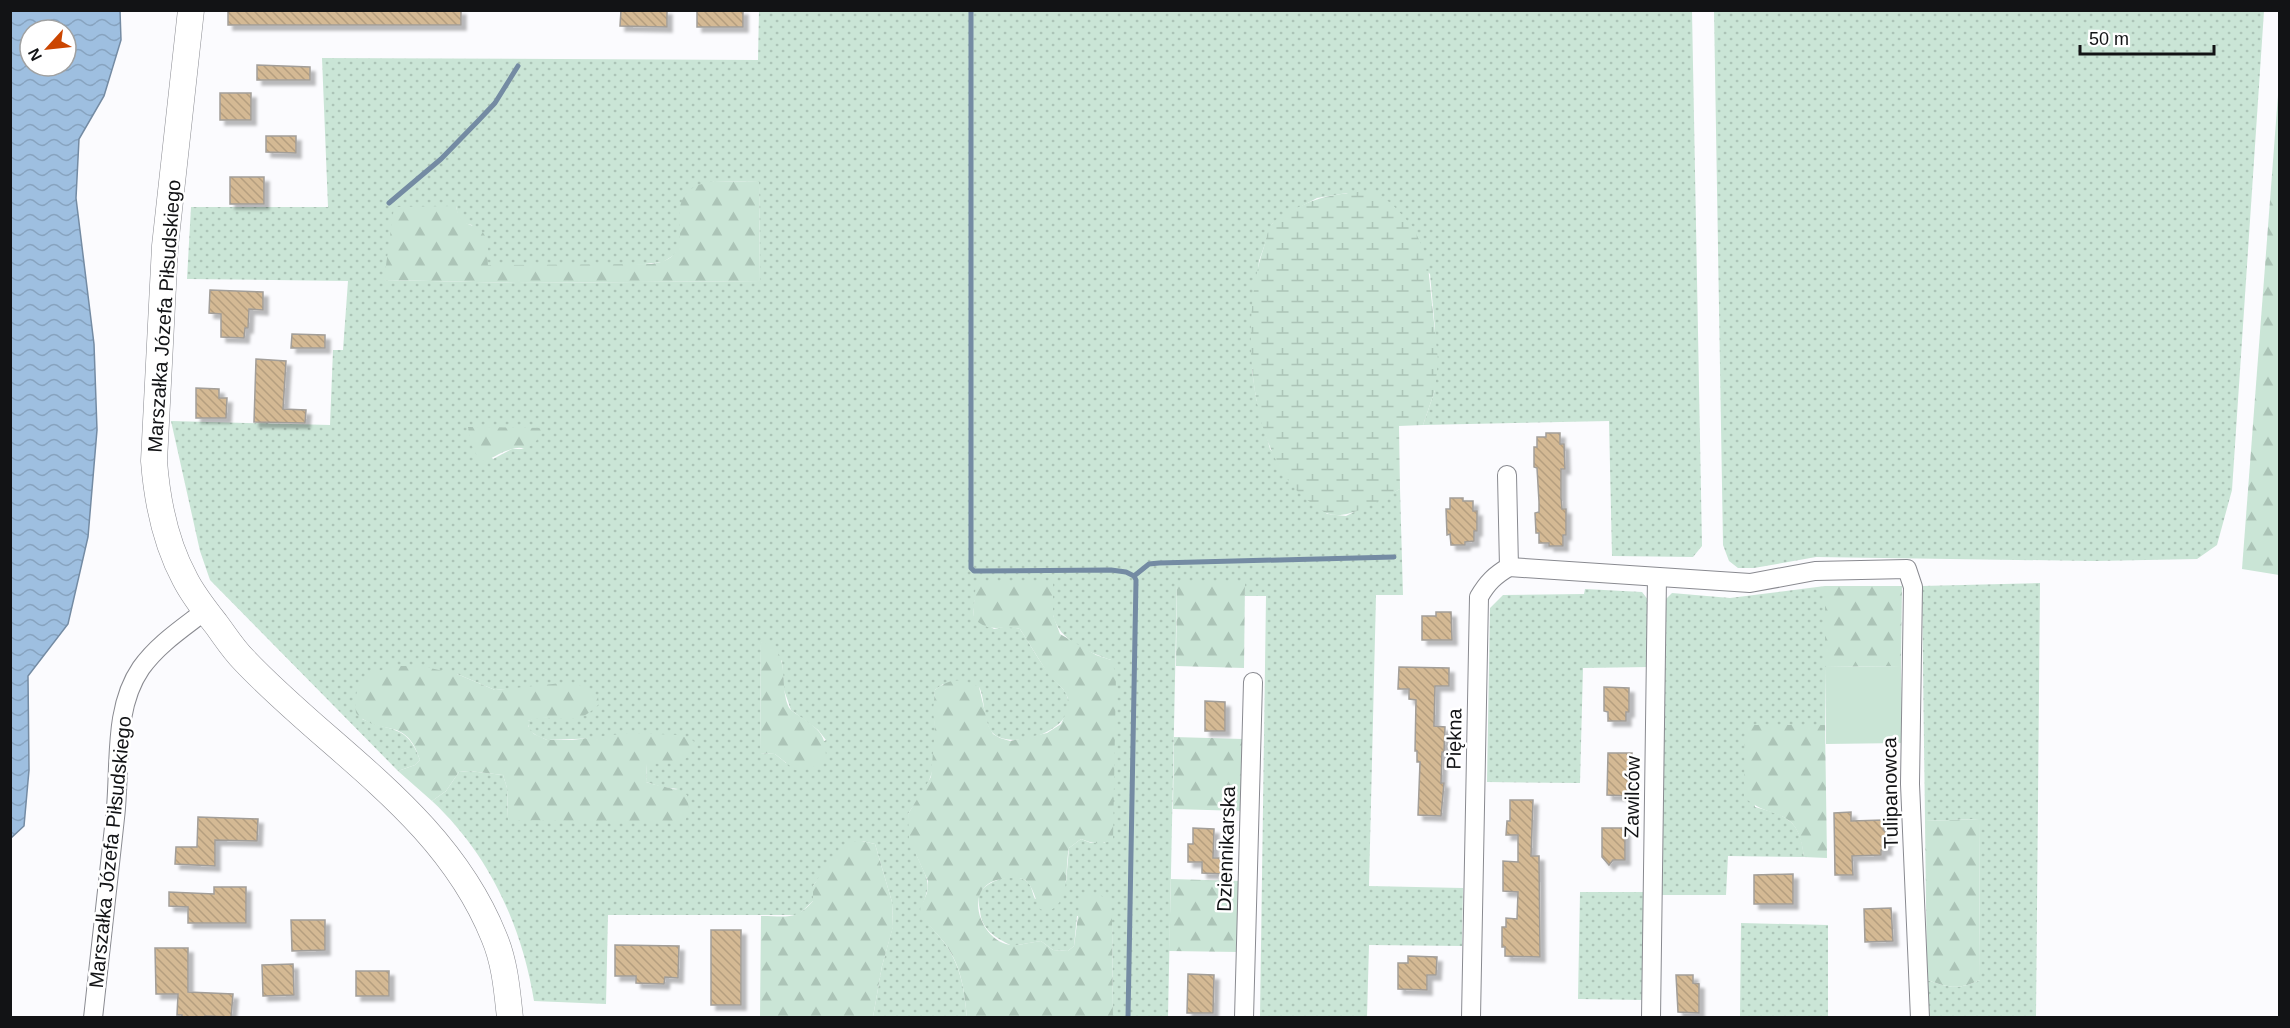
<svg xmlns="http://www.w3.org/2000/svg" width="2290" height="1028" font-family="Arial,sans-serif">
	<defs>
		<pattern id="grass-dots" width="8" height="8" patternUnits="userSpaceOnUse" patternTransform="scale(1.5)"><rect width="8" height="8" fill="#cae5d6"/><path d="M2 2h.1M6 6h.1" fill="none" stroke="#acc4b7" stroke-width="1.8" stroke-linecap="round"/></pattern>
		<pattern id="forest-firs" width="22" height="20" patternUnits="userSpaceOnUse" patternTransform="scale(1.5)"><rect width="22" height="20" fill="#cae5d6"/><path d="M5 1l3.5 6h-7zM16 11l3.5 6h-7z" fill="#acc4b7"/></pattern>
		<pattern id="wetland-marsh" width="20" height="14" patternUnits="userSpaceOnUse" patternTransform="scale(1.5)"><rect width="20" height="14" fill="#cae5d6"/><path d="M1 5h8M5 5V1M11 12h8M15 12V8" fill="none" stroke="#acc4b7"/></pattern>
		<pattern id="water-waves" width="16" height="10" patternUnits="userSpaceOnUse" patternTransform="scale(1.5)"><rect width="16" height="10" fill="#9ebfe0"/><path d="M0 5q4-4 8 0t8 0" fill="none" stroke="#87a3bf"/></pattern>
		<pattern id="building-back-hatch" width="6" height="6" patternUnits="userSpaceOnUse" patternTransform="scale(1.5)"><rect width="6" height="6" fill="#d4b994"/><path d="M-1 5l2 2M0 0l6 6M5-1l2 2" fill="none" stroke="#b59e7f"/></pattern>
		<filter id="shadow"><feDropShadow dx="5" dy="5" stdDeviation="1.5" flood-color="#0004"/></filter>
	</defs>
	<rect width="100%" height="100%" fill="#fbfbfe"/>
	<g fill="url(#grass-dots)" fill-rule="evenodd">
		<path d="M759,10L1692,11L1702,546L1693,557L1612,556L1609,421L1423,425L1435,390V329L1430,274L1347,193L1317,198L1283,216L1272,224L1259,261L1252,321V370L1256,398L1270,449L1327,514L1346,516L1400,489L1403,595H1376L1369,886L1463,888L1462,946L1369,945L1367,1017H1260L1266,596H1245L1244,583H1177L1168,1017H1113L1112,919L1077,916L1074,946L1068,951L1053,950L1041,941L1012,946C995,937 981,930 980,910C979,906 978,900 979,896C983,879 1021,870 1030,885C1032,889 1033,895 1035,899L1066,882L1069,848L1081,839L1091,843H1105L1111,660C1088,652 1059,641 1053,615C1051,605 1053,592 1052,582H977L973,616L994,629L1008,626L1020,629C1030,644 1039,661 1050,675C1055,683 1064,687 1067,696C1080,729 1014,751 994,734C982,724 986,700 979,687L943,684L935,690C933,716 939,754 930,778C926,791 915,803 908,814C911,827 912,844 917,856C928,882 932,881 921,909C927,924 933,929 943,941C961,965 964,988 967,1017H873L882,966L893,926L892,902L875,844L862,841L822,874L813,886V901L798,915H608L606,1004L534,1001C522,926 489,854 432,801L446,791L459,772L469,771L503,775L507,788L508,819L678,789L662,787L646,782L647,763L659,762L680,735L547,740C538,736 527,733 528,721L537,717L578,718L508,689L495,690L457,674L362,719C391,733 407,723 420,760L415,765L398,771L210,580L200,551L171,421L330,425L333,350H343L348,281L187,279L191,207H328L322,58L758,60ZM714,181L759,182L760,281L516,283L384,280L456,206L458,216L463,223L472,225L488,265H635L663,262L674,255L680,247L681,207ZM468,428L524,449H512L493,459ZM761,642L782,661L784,690L791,710L818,730L826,740L786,763L775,754L760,753Z"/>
		<path d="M1714,11H2264L2232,490L2217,545L2197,559L2095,561L1816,557L1754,568H1738L1729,561L1723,545Z"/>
		<path d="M2040,583L2036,1017H1928L1927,980C1950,988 1958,990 1980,980L1979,819L1925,821L1922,586Z"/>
		<path d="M1825,586V725H1745L1755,807C1789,816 1800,821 1804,857L1728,856L1726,895H1662L1664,601L1672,593L1730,598Z"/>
		<path d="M1585,589L1642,592L1649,601V667L1583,668L1580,783L1487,782L1490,608L1503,595L1584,594Z"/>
		<path d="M1580,892H1644L1643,1000L1578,999Z"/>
		<path d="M1741,923L1828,925V1017H1740Z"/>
	</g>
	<g fill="url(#forest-firs)">
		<path d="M2279,82L2280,575H2279L2242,569Z"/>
		<path d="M714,181L759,182L760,281L516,283L384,280L394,207L456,206C461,233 479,218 487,240C489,247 487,258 488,265L651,264C704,257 662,209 691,189C698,184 706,183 714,181Z"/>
		<path d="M468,427L542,428C534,453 527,444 509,450C498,453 493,459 482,461C472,451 470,441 468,427Z"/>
		<path d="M976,581L1053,582V615L1060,634L1096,655L1111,660L1116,674L1113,840C1102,845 1093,844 1081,839L1069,848C1064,869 1072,903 1047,912L1040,909C1036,902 1033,885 1025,880C1019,877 1009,878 1002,879C959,885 981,945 1013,945C1022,945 1032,942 1041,941L1053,950L1068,951L1074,946L1080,901L1088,894H1099L1110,903L1112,919L1113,1017H967C964,988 961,964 943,941C933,929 926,924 920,909L927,893L928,881L909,839L908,814L931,777L935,728L933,711L935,690C952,677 961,679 979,687L988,725L993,734L1000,738L1010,741L1029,737L1047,733L1061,724L1066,713L1068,698L1063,689L1050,677L1020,629C1000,624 989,635 973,617Z"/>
		<path d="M1177,583H1245L1244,668L1176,666Z"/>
		<path d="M1825,586H1902L1901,666L1825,667Z"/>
		<path d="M761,642C794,648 777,687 790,709C793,712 798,715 801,717C819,730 826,734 826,757L818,765L808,769L795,770L775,754L760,753Z"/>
		<path d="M395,666H421L457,674L495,690L562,683L579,685L598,697L599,704C593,710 586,716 578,718C561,721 545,714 528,721V726L534,734L547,740H572L629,733L680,735L694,741L688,757L679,762L647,764L646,782C660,787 675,787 687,795L689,809L685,822L508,820L507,788L503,775L469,771L459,772L446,791L432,801L398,771L415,765L420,760C406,714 379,738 356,713C352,681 368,673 395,666Z"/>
		<path d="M1745,725H1825L1827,858L1804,857C1797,802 1774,824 1744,797Z"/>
		<path d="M1174,737L1243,739L1242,811L1173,809Z"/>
		<path d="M1979,819L1980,980C1958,990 1950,988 1927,980L1925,821Z"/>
		<path d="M862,841L875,844L892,902L893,927L882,966L873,1017H760L761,916C785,916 796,921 813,901V886L836,852L849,842Z"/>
		<path d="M1171,879L1240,881L1239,952L1169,951Z"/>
	</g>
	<path fill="url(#wetland-marsh)" d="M1370,191L1391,203L1413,227L1427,257L1438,360L1435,390L1423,425L1399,426L1400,489C1382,499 1350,520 1329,514C1322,512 1316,506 1310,502C1246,456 1240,318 1263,250C1266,242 1267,230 1272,224C1277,218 1285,214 1291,211C1320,195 1337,194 1370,191Z"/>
	<path fill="#cae5d6" d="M1901,666L1902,743L1826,744L1825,667Z"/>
	<path fill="url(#water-waves)" stroke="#748ba3" stroke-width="1.5" fill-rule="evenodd" d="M11,10L120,11L121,40L104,96L79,139L76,198L94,344L97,430L88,537L68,624L28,676L29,770L24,826L11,838ZM30,30H66V66H30Z"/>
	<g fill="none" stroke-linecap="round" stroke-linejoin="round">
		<g stroke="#748ba3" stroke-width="5">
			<path d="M971,10V568L974,571L1111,570L1126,572L1134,576"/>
			<path d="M389,203L441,159L478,121L495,103L518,66"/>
			<path d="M1134,576L1149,564L1159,563L1394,557"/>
			<path d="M1128,1018L1136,580L1134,576"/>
		</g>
	</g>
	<g fill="url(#building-back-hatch)" stroke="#a29e99" stroke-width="1.5" filter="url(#shadow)">
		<rect x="228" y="10" width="233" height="15"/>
		<path d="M621,10H667V27L620,26Z"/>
		<rect x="697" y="10" width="46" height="17"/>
		<path d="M257,65L310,67V80H257Z"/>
		<rect x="220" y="93" width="31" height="27"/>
		<path d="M266,136H296V153L266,152Z"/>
		<rect x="230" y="177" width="34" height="27"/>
		<path d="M210,290L263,292V310L249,309L248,328H245L244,338L221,337V314L209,313Z"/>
		<path d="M292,334L325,335V348H291Z"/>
		<path d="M256,359L286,361L283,409L306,410L305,423L254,422Z"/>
		<path d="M196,388L219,389V398H227L226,418H196Z"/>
		<path d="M1546,433H1560V444H1564L1565,469H1561V498L1562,509H1566V535H1563V546H1549V543H1539V533H1536L1535,513L1539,512V502L1537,468L1534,467V447H1537V437H1546Z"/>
		<path d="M1450,498H1463V501H1473V511H1477V531H1474V541L1465,542V545H1451L1450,534L1447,535L1446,509H1450Z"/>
		<path d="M1436,612H1451L1452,640H1422V616H1436Z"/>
		<path d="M1399,667L1449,668V686H1435L1434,726L1445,727L1444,752H1442L1441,783H1444L1441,816L1418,815L1420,762H1417V751H1415L1416,700L1409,699V689H1398Z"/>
		<path d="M1604,687L1629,688V712H1626V721H1608V712L1604,711Z"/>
		<path d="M1205,701L1225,702V731H1205Z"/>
		<path d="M1608,753H1632V796L1607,795Z"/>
		<path d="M1510,800H1533L1531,856H1539L1540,957L1505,956V947H1502V927H1506V918L1517,919L1518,892L1503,891V861L1518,862V835H1506L1507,821H1510Z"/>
		<path d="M1851,812V821L1883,820V829L1891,838L1886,843L1887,850H1881V855L1852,856L1853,875H1835L1834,813Z"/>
		<path d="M198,817L258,819L257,841L215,840V866L175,864L176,847H197Z"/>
		<path d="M1193,828L1214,829L1213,858H1224V874L1202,873V862H1188V844H1193Z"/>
		<path d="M1602,828H1625V860H1613L1609,865L1602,857Z"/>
		<path d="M1793,874V904H1754V875Z"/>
		<path d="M214,887H246V923H188V907L169,906V892L214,894Z"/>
		<path d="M1891,908L1893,941L1865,942L1864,909Z"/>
		<path d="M291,920H325V950L292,951Z"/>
		<rect x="711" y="930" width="30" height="75"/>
		<path d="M615,945L679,946L678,978L665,977L664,984L636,983V976H615Z"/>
		<path d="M155,948H188V992L233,994L231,1017L205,1016V1017H182V1015H177L178,994H156Z"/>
		<path d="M1408,956L1437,957L1436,975H1427V990L1398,989V963H1408Z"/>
		<path d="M293,964L294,995L263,996L262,965Z"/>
		<rect x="356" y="971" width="33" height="25"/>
		<path d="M1188,974L1214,975L1213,1013H1187Z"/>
		<path d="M1676,975H1693V983L1699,984V1013L1678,1012Z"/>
	</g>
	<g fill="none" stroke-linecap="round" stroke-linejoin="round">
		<g stroke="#898a90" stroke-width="20">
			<g id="street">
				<path d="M1507,475L1509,567"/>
				<path d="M1509,567L1750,583L1815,571L1907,569L1913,587L1910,784L1920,1018"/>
				<path d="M93,1018C100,951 108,885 115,818C121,769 112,710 141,668C158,644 183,628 206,610"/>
				<path d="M1244,1018L1253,682"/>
				<path d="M1471,1018L1479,597C1487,583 1495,575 1509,567"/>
				<path d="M1651,1018L1657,577"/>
			</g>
		</g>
		<g stroke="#898a90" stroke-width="27">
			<path id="secondary" d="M191,10L165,246L154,461C157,500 166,544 185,579C193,595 205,610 216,624C225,636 233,649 244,660C330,751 445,815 494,937C505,963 507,990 510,1018"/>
		</g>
		<use href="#street" stroke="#fff" stroke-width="18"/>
		<use href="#secondary" stroke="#fff" stroke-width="26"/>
	</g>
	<g text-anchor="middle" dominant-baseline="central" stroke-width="5" stroke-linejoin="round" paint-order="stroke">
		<g font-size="20" fill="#121315" stroke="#fff">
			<text transform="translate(164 316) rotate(-86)">Marszałka Józefa Piłsudskiego</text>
			<text transform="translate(1454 739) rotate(-89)">Piękna</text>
			<text transform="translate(1890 793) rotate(-91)">Tulipanowca</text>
			<text transform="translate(1632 797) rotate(-89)">Zawilców</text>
			<text transform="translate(1226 849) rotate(-88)">Dziennikarska</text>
			<text transform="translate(110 852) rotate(-84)">Marszałka Józefa Piłsudskiego</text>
		</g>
	</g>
	<rect width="2290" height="1028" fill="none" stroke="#121315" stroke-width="24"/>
	<g transform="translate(48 48) rotate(243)"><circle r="28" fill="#ffffff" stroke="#a0a1a1" stroke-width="1.5"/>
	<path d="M0-4.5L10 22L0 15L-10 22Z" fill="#cb4500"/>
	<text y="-9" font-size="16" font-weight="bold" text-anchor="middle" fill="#121315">N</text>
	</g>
	<path d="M2080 45v9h134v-9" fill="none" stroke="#121315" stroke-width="3"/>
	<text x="2089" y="45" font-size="18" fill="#121315" stroke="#ffffff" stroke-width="4.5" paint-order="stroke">50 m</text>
</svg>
